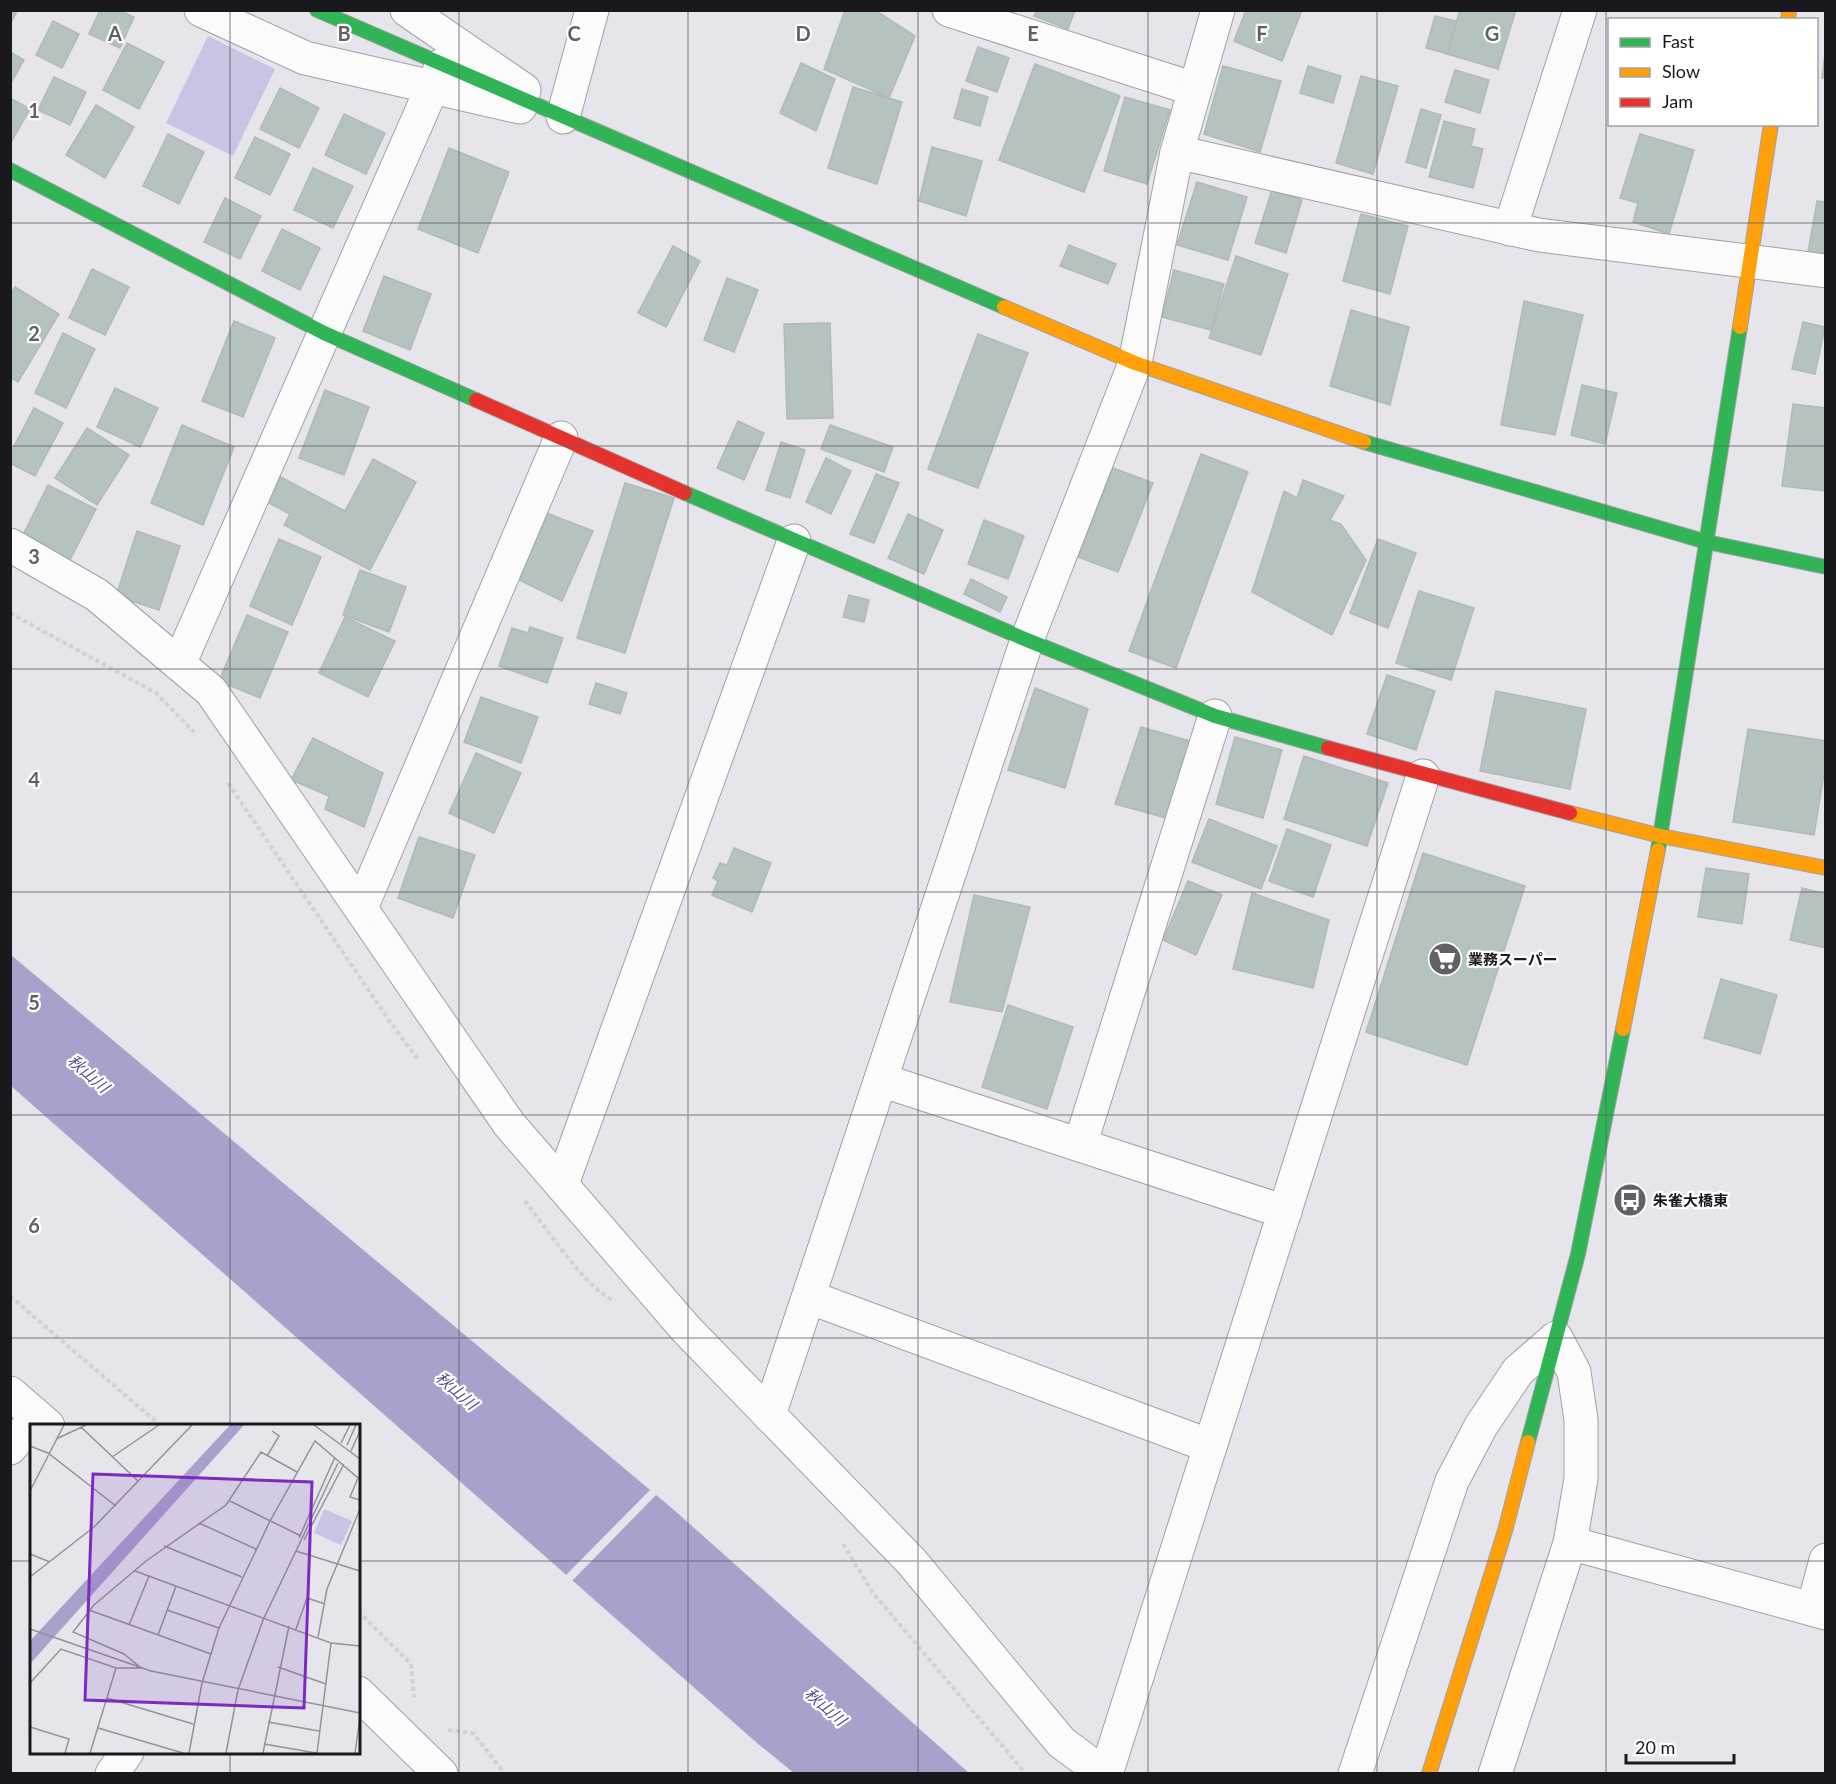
<svg xmlns="http://www.w3.org/2000/svg" width="1836" height="1784" font-family="Lato,'Noto Sans JP',sans-serif">
	<rect width="100%" height="100%" fill="#e6e5eb"/>
	<path fill="#c9c4e3" d="M208,36L275,69L233,156L166,123Z"/>
	<path fill="#a9a1cc" d="M11,955L674,1510L969,1773H794L757,1743L11,1086Z"/>
	<path fill="#e6e5eb" d="M652,1488L658,1493L570,1583L564,1577Z"/>
	<g fill="#b4c2c0" stroke="#b5b7b9" stroke-width="1.5">
		<path d="M10,10H18L10,24Z"/>
		<path d="M100,10H119L134,17L120,48L89,34Z"/>
		<path d="M845,10H875L915,36L889,98L824,69Z"/>
		<path d="M1037,10H1075L1068,29L1034,16Z"/>
		<path d="M1246,10H1302L1282,61L1234,41Z"/>
		<path d="M1460,10H1516L1498,69L1447,54Z"/>
		<path d="M1435,16L1456,21L1448,54L1426,48Z"/>
		<path d="M53,21L79,34L62,68L36,55Z"/>
		<path d="M127,43L164,62L139,109L103,90Z"/>
		<path d="M1826,46V78H1822Z"/>
		<path d="M978,47L1009,58L997,92L966,81Z"/>
		<path d="M10,52L24,60L10,85Z"/>
		<path d="M801,63L835,79L816,131L780,113Z"/>
		<path d="M1035,64L1120,96L1084,192L999,160Z"/>
		<path d="M1223,66L1281,81L1260,152L1204,134Z"/>
		<path d="M1308,66L1341,76L1333,103L1300,93Z"/>
		<path d="M1455,70L1489,80L1480,113L1445,102Z"/>
		<path d="M1361,76L1398,86L1373,174L1336,163Z"/>
		<path d="M54,77L86,92L70,125L38,110Z"/>
		<path d="M853,87L902,102L877,184L828,168Z"/>
		<path d="M280,88L319,108L299,148L260,129Z"/>
		<path d="M962,89L988,97L980,126L954,118Z"/>
		<path d="M1125,97L1170,110L1147,184L1104,171Z"/>
		<path d="M10,98L30,109L10,144Z"/>
		<path d="M96,105L134,127L105,178L66,155Z"/>
		<path d="M1421,109L1441,115L1426,168L1406,162Z"/>
		<path d="M344,114L385,133L366,174L325,155Z"/>
		<path d="M1444,121L1475,129L1471,146L1483,149L1473,188L1429,177Z"/>
		<path d="M168,134L204,152L179,204L143,186Z"/>
		<path d="M1640,134L1694,150L1669,234L1633,222L1638,203L1620,198Z"/>
		<path d="M255,137L290,154L270,195L235,178Z"/>
		<path d="M932,147L982,161L966,216L919,201Z"/>
		<path d="M449,148L509,172L478,253L418,229Z"/>
		<path d="M313,168L353,186L333,228L294,210Z"/>
		<path d="M1197,182L1247,197L1228,260L1177,245Z"/>
		<path d="M1272,190L1302,200L1286,253L1255,243Z"/>
		<path d="M225,198L261,216L240,259L204,242Z"/>
		<path d="M1817,201L1826,202V255L1808,252Z"/>
		<path d="M1361,214L1408,226L1390,294L1343,281Z"/>
		<path d="M282,229L320,248L300,290L262,271Z"/>
		<path d="M1069,245L1116,264L1108,284L1060,266Z"/>
		<path d="M673,246L700,261L666,327L638,313Z"/>
		<path d="M1236,256L1288,274L1261,355L1209,338Z"/>
		<path d="M92,269L129,287L105,335L69,318Z"/>
		<path d="M1174,270L1224,284L1211,330L1162,317Z"/>
		<path d="M384,276L431,294L410,350L363,331Z"/>
		<path d="M727,278L758,290L734,352L704,340Z"/>
		<path d="M15,287L59,314L18,382L10,377V295Z"/>
		<path d="M1524,301L1583,315L1555,435L1501,425Z"/>
		<path d="M1351,310L1409,327L1390,405L1330,386Z"/>
		<path d="M234,321L275,338L243,417L202,401Z"/>
		<path d="M1803,322L1825,327L1815,374L1792,369Z"/>
		<path d="M830,323L833,418L787,419L784,324Z"/>
		<path d="M63,333L95,349L66,408L35,393Z"/>
		<path d="M978,334L1028,353L978,488L928,469Z"/>
		<path d="M1582,385L1617,393L1605,444L1571,435Z"/>
		<path d="M115,388L158,408L140,447L97,427Z"/>
		<path d="M325,390L369,407L344,475L299,458Z"/>
		<path d="M1793,404L1826,408V491L1782,486Z"/>
		<path d="M34,408L63,423L35,476L10,463V454Z"/>
		<path d="M738,421L764,433L744,480L717,468Z"/>
		<path d="M182,425L234,447L203,525L151,503Z"/>
		<path d="M830,425L893,447L884,472L821,449Z"/>
		<path d="M87,428L129,455L97,505L55,478Z"/>
		<path d="M781,442L805,450L790,498L766,490Z"/>
		<path d="M1201,454L1248,472L1176,668L1129,651Z"/>
		<path d="M826,458L851,471L831,514L806,502Z"/>
		<path d="M373,459L416,482L370,570L284,525L290,514L263,500L277,475L345,511Z"/>
		<path d="M1113,468L1153,483L1118,572L1078,557Z"/>
		<path d="M876,474L899,483L874,543L850,534Z"/>
		<path d="M1303,480L1344,496L1330,520L1341,524L1366,560L1332,635L1252,592L1284,491L1297,498Z"/>
		<path d="M625,483L674,498L625,653L577,638Z"/>
		<path d="M48,485L96,509L70,560L23,535Z"/>
		<path d="M531,507L593,531L562,601L503,572Z"/>
		<path d="M908,514L943,530L924,574L888,558Z"/>
		<path d="M984,520L1024,536L1008,579L968,564Z"/>
		<path d="M137,531L180,546L159,610L116,596Z"/>
		<path d="M279,539L321,557L292,625L250,606Z"/>
		<path d="M1378,539L1416,553L1388,628L1350,613Z"/>
		<path d="M360,570L406,587L389,632L343,615Z"/>
		<path d="M971,579L1007,597L1000,612L964,594Z"/>
		<path d="M1419,591L1474,608L1451,680L1396,663Z"/>
		<path d="M849,595L869,600L864,622L843,617Z"/>
		<path d="M247,615L288,632L260,698L219,681Z"/>
		<path d="M345,617L395,641L368,697L319,673Z"/>
		<path d="M530,627L563,638L547,683L499,666L512,628L528,633Z"/>
		<path d="M1387,675L1435,691L1416,750L1367,734Z"/>
		<path d="M596,683L627,693L620,714L589,704Z"/>
		<path d="M1035,688L1088,709L1065,788L1008,770Z"/>
		<path d="M1496,691L1586,709L1570,789L1480,771Z"/>
		<path d="M481,697L538,717L521,763L464,742Z"/>
		<path d="M1141,727L1194,742L1170,819L1115,804Z"/>
		<path d="M1748,729L1826,741V762L1814,835L1733,822Z"/>
		<path d="M1235,737L1282,750L1263,818L1216,804Z"/>
		<path d="M313,738L383,773L364,827L325,809L329,796L291,780Z"/>
		<path d="M476,753L521,773L494,833L449,813Z"/>
		<path d="M1304,756L1388,783L1367,846L1284,819Z"/>
		<path d="M1209,819L1277,846L1261,889L1192,862Z"/>
		<path d="M1287,829L1331,845L1313,897L1269,881Z"/>
		<path d="M419,837L475,855L453,918L398,898Z"/>
		<path d="M734,848L771,863L752,912L712,895L718,881L713,878L720,863L727,865Z"/>
		<path d="M1423,853L1525,886L1467,1065L1366,1032Z"/>
		<path d="M1706,868L1749,874L1742,924L1698,917Z"/>
		<path d="M1188,881L1222,895L1196,955L1163,940Z"/>
		<path d="M1802,888L1826,894V948L1790,940Z"/>
		<path d="M1252,893L1329,920L1313,988L1233,969Z"/>
		<path d="M974,895L1030,907L1002,1012L950,1002Z"/>
		<path d="M1721,979L1777,995L1760,1054L1704,1038Z"/>
		<path d="M1008,1005L1073,1027L1047,1109L982,1087Z"/>
	</g>
	<g fill="none" stroke-linecap="round" stroke-linejoin="round">
		<g stroke="#a1a1a5" stroke-width="35">
			<g id="street">
				<path d="M201,10L305,58L520,107"/>
				<path d="M407,10L524,90"/>
				<path d="M949,10L1194,89"/>
				<path d="M563,117L592,10"/>
				<path d="M1177,152L1539,235L1826,271"/>
				<path d="M1510,229L1580,10"/>
				<path d="M10,545L97,595L211,691L509,1124L686,1329L911,1561L1061,1742L1104,1774"/>
				<path d="M179,664L442,65"/>
				<path d="M361,908L561,438"/>
				<path d="M881,1080L1285,1212"/>
				<path d="M1080,1145L1215,716"/>
				<path d="M562,1184L794,541"/>
				<path d="M809,1297L1210,1446"/>
				<path d="M10,1393L48,1426"/>
				<path d="M769,1415L1027,640L1135,363L1177,152L1218,10"/>
				<path d="M10,1448L37,1417"/>
				<path d="M1570,1543L1826,1613"/>
				<path d="M1813,1609L1826,1560"/>
				<path d="M358,1693L441,1774"/>
				<path d="M112,1774L127,1752"/>
				<path d="M1106,1774L1423,776"/>
				<path d="M1355,1774L1452,1481L1481,1426L1518,1371L1556,1338L1574,1372L1581,1420V1479L1570,1543L1495,1774"/>
			</g>
		</g>
		<g stroke="#a1a1a5" stroke-width="16">
			<g id="fast">
				<path d="M317,10L1004,307"/>
				<path d="M10,170L324,333L476,400"/>
				<path d="M1364,442L1707,542L1826,567"/>
				<path d="M685,493L1027,640L1215,716L1328,748"/>
				<path d="M1658,850L1740,327"/>
				<path d="M1528,1442L1578,1254L1623,1029"/>
			</g>
		</g>
		<g stroke="#a1a1a5" stroke-width="16">
			<g id="slow">
				<path d="M1788,20L1789,10"/>
				<path d="M1004,307L1135,363L1364,442"/>
				<path d="M1740,327L1771,124"/>
				<path d="M1570,813L1661,836L1826,868"/>
				<path d="M1623,1029L1658,850"/>
				<path d="M1429,1774L1505,1531L1528,1442"/>
			</g>
		</g>
		<g stroke="#a1a1a5" stroke-width="16">
			<g id="jam">
				<path d="M476,400L685,493"/>
				<path d="M1328,748L1570,813"/>
			</g>
		</g>
		<g stroke="#d2d1d3" stroke-width="4" stroke-dasharray="4.5 3" stroke-linecap="butt">
			<path d="M10,613L156,693L194,732"/>
			<path d="M228,783L388,1019L419,1061"/>
			<path d="M525,1201C545,1226 587,1291 615,1301"/>
			<path d="M10,1296L161,1426"/>
			<path d="M843,1544L873,1593L1026,1774"/>
			<path d="M358,1611L411,1664L414,1697"/>
			<path d="M448,1730L473,1733L505,1774"/>
		</g>
		<use href="#street" stroke="#fbfbfc" stroke-width="33"/>
		<use href="#fast" stroke="#30b455" stroke-width="14"/>
		<use href="#slow" stroke="#ff9f0a" stroke-width="14"/>
		<use href="#jam" stroke="#e5322d" stroke-width="14"/>
	</g>
	<path fill="none" stroke="#616064" stroke-width="1.5" stroke-opacity="0.55" d="M230,10V1426M459,10V1774M688,10V1774M918,10V1774M1148,10V1774M1377,10V1774M1606,10V1774M10,223H1826M10,446H1826M10,669H1826M10,892H1826M10,1115H1826M10,1338H1826M10,1561H32M358,1561H1826M230,1752V1774"/>
	<defs>
		<g id="supermarket-disc" transform="scale(1.725)"><circle r="9.5" fill="#616064" stroke="#fff"/><path d="M-6-5.5h2.5l.6 2H6L4.5 2H-2.5L-4.4-4H-6ZM-1.5 3.2a1.3 1.3 0 1 0 .1 0ZM3 3.2a1.3 1.3 0 1 0 .1 0Z" fill="#fff"/></g>
		<g id="bus-disc" transform="scale(1.725)"><circle r="9.5" fill="#616064" stroke="#fff"/><path d="M-5-6H5V4H4V6H2V4H-2V6H-4V4H-5ZM-3.5-4V0h7V-4ZM-3.5 1.2v1.5H-2V1.2ZM2 1.2v1.5H3.5V1.2Z" fill="#fff"/></g>
	</defs>
	<g fill-rule="evenodd">
		<use href="#supermarket-disc" x="1445" y="959"/>
		<use href="#bus-disc" x="1630" y="1200"/>
	</g>
	<g text-anchor="middle" dominant-baseline="central" stroke-width="4.5" stroke-linejoin="round" paint-order="stroke">
		<g font-size="15" font-weight="bold" fill="#19181c" stroke="#fff" text-anchor="start">
			<text x="1468" y="959">業務スーパー</text>
			<text x="1653" y="1200">朱雀大橋東</text>
		</g>
		<g font-size="16" font-style="italic" fill="#584790" stroke="#fff">
			<text transform="translate(89 1073) rotate(41)">秋山川</text>
			<text transform="translate(457 1390) rotate(41)">秋山川</text>
			<text transform="translate(826 1706) rotate(41)">秋山川</text>
		</g>
	</g>
	<g transform="translate(30 1424)">
		<rect width="330" height="330" fill="#e6e5eb"/>
		<path d="M294,85L322,97L311,121L284,109Z" fill="#c9c4e3"/>
		<path d="M200,1H214L0,240V217Z" fill="#a9a1cc"/>
		<path fill="none" stroke="#949398" stroke-width="1.5" d="M284,1L330,35M51,3L108,57M26,15L56,1M311,19L320,1M317,21L326,1M0,22L18,29L86,82M321,27L330,7M237,32L249,12L242,7M82,33L129,1M0,67L34,1M200,77L271,112M169,99L226,125M269,114L305,33M274,116L314,40M134,122L212,153M266,127L330,147M0,130L20,138M105,147L301,219L330,222M0,153L64,103L162,1M59,186L181,230M137,186L189,204M99,201L119,152M0,205L121,247L330,289M266,205L277,174L295,180M128,211L146,162M288,213L297,165L330,85M248,243L296,260M0,259L31,225L86,244H111L94,230L43,208L64,181L116,137L196,81L231,28L267,48M77,274L163,300M238,298L289,307M0,303L39,315L35,329M68,304L153,329M234,320L286,329M60,329L86,244M159,329L172,259L189,204L240,97L285,17L328,54L320,73L330,76M196,329L208,266L233,196L308,39M233,329L259,202M287,329L301,219M325,329L330,293"/>
		<path fill="#7b2cbf" fill-opacity="0.15" stroke="#7b2cbf" stroke-width="3" d="M63,50L282,58L274,284L55,276Z"/>
		<rect width="330" height="330" fill="none" stroke="#19181c" stroke-width="3"/>
	</g>
	<g font-size="20" text-anchor="middle" font-weight="bold" fill="#616064" stroke="#fff" stroke-width="4.5" stroke-linejoin="round" paint-order="stroke">
		<text x="115" y="41">A</text>
		<text x="344" y="41">B</text>
		<text x="574" y="41">C</text>
		<text x="803" y="41">D</text>
		<text x="1033" y="41">E</text>
		<text x="1262" y="41">F</text>
		<text x="1492" y="41">G</text>
		<text x="34" y="118">1</text>
		<text x="34" y="341">2</text>
		<text x="34" y="564">3</text>
		<text x="34" y="787">4</text>
		<text x="34" y="1010">5</text>
		<text x="34" y="1233">6</text>
	</g>
	<rect width="1836" height="1784" fill="none" stroke="#19181c" stroke-width="24"/>
	<rect x="1608" y="18" width="210" height="108" fill="#ffffff" stroke="#a3a3a4" stroke-width="1.5"/>
	<rect x="1620" y="38" width="30" height="9" fill="#30b455" stroke="#a3a3a4" stroke-width="1.5"/>
	<text x="1662" y="48" font-size="18" fill="#19181c">Fast</text>
	<rect x="1620" y="68" width="30" height="9" fill="#ff9f0a" stroke="#a3a3a4" stroke-width="1.5"/>
	<text x="1662" y="78" font-size="18" fill="#19181c">Slow</text>
	<rect x="1620" y="98" width="30" height="9" fill="#e5322d" stroke="#a3a3a4" stroke-width="1.5"/>
	<text x="1662" y="108" font-size="18" fill="#19181c">Jam</text>
	<path d="M1626 1754v9h108v-9" fill="none" stroke="#19181c" stroke-width="3"/>
	<text x="1635" y="1754" font-size="18" fill="#19181c" stroke="#ffffff" stroke-width="4.5" paint-order="stroke">20 m</text>
</svg>
